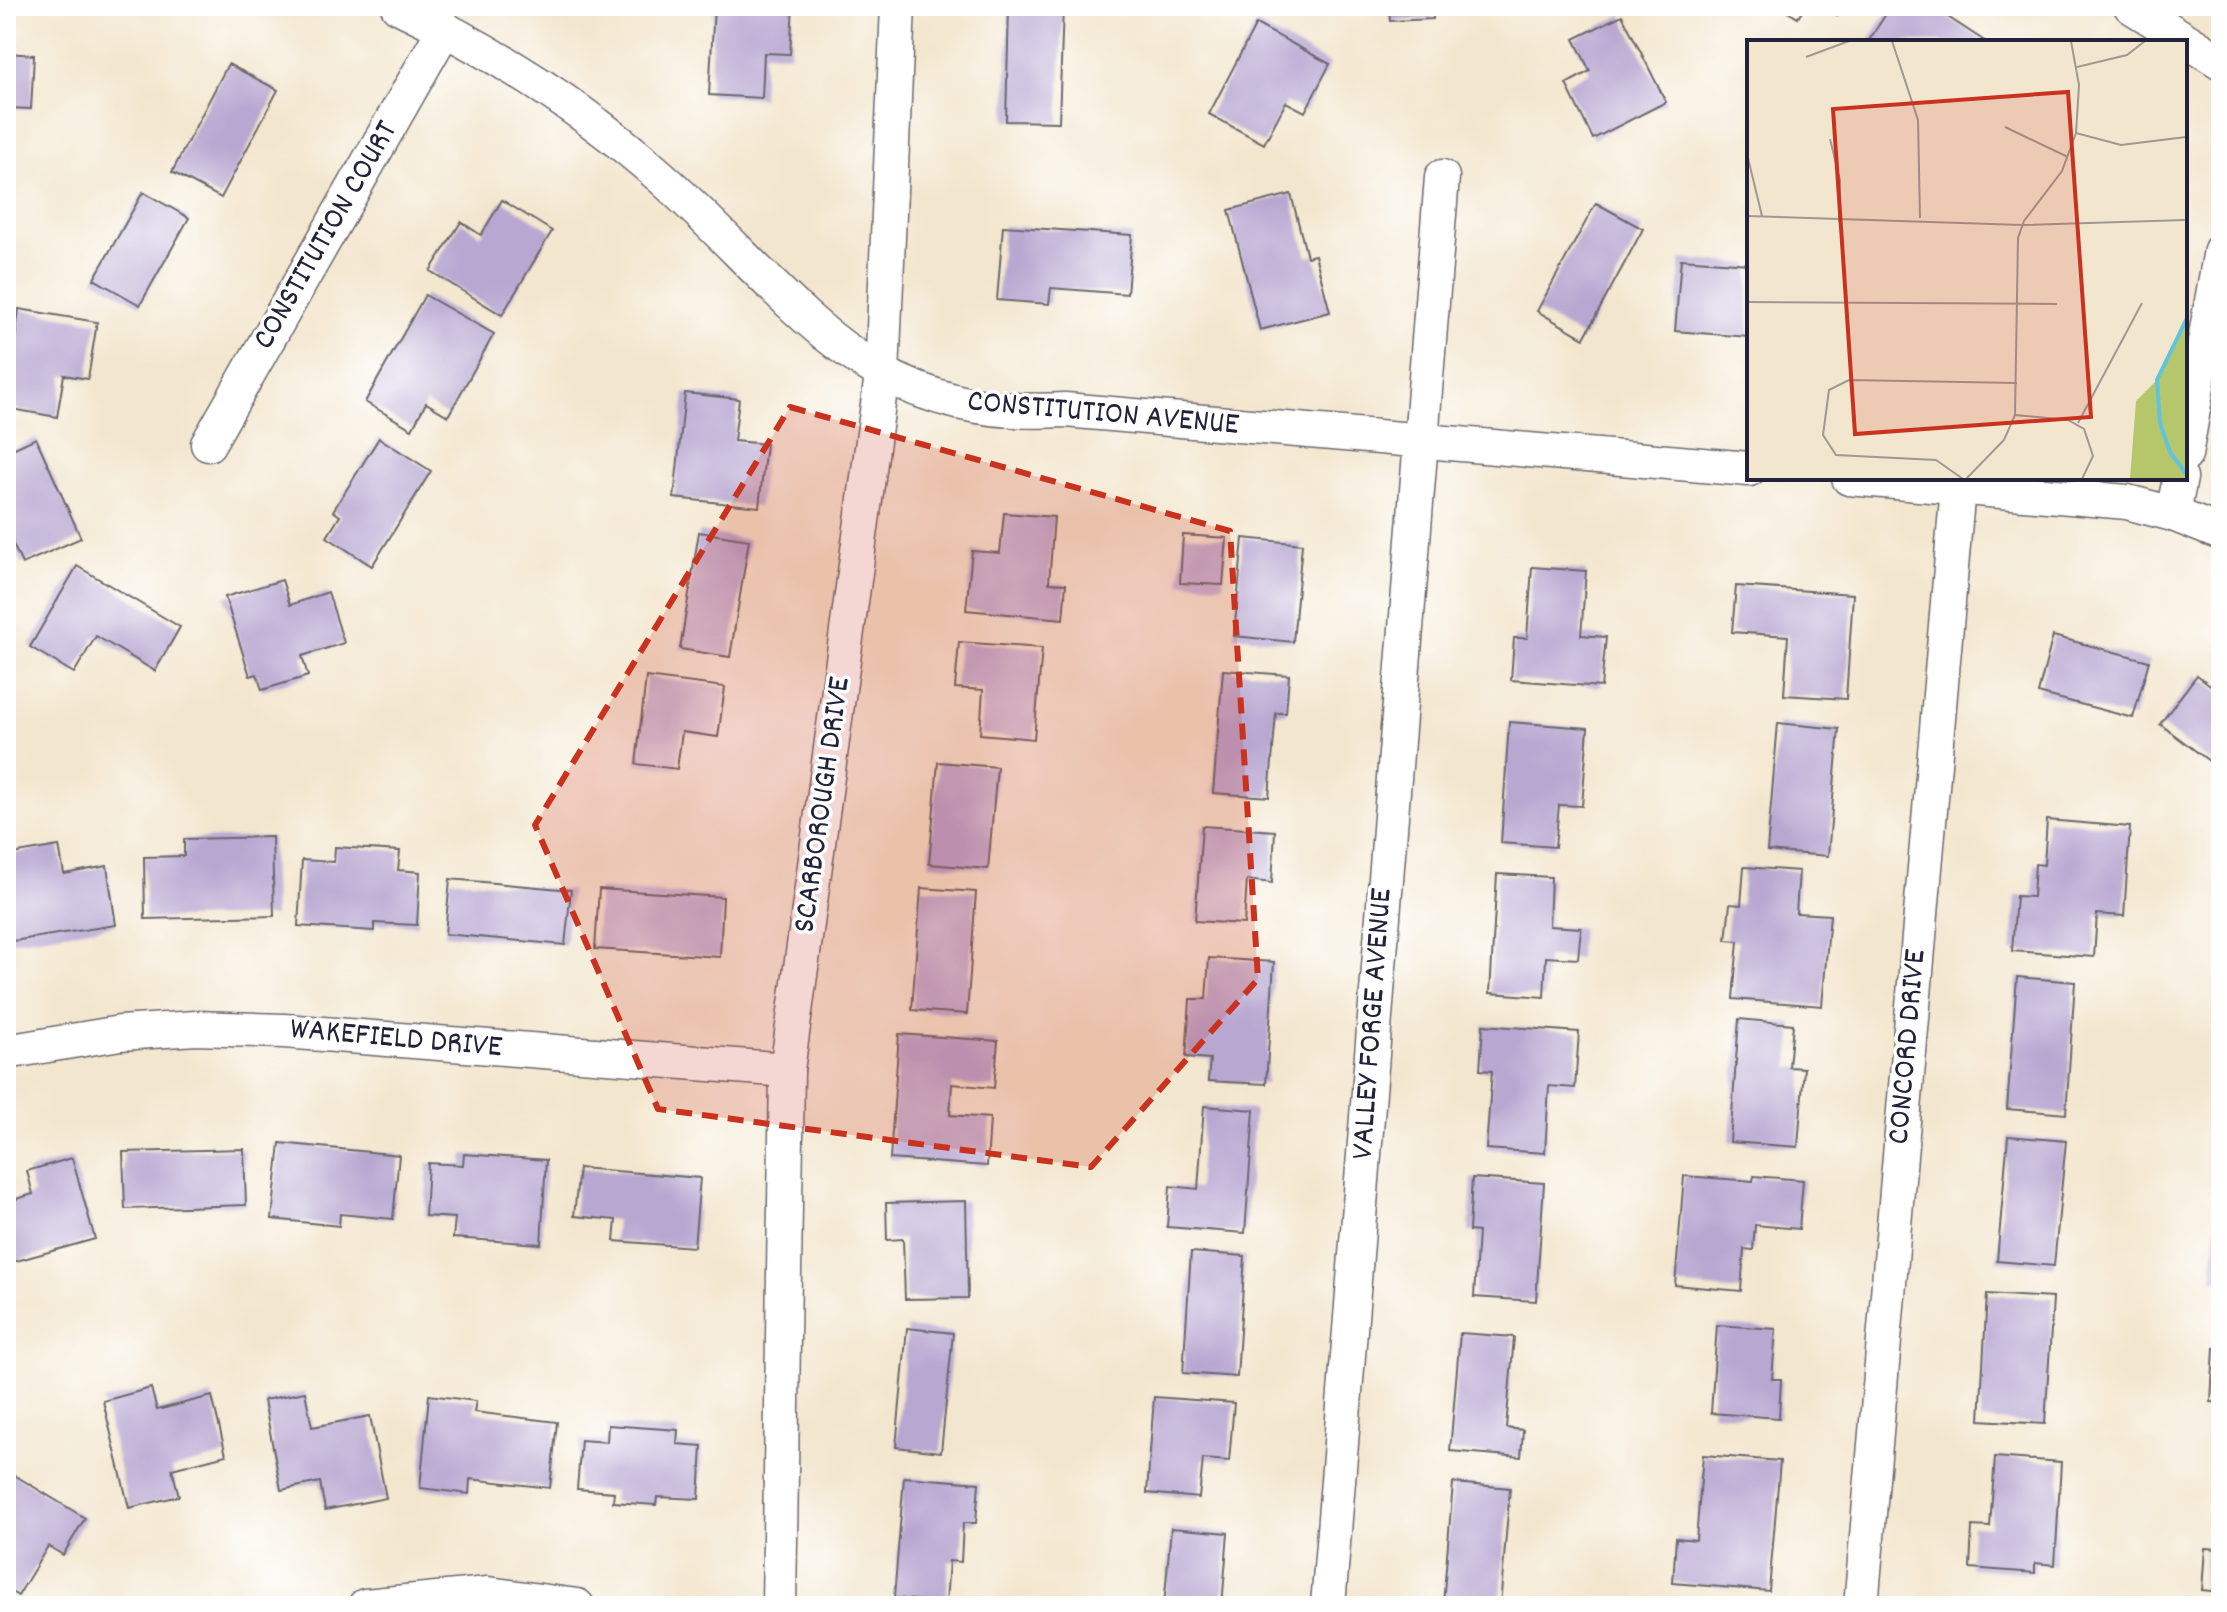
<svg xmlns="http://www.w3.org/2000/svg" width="2227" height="1612" font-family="Dekko,sans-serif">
	<rect width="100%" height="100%" fill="#fff"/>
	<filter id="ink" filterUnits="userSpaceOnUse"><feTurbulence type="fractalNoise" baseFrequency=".0125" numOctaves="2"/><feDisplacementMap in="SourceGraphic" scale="16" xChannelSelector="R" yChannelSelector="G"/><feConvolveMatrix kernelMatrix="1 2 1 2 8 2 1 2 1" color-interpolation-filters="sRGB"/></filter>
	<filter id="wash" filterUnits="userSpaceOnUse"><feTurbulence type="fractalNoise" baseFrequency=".006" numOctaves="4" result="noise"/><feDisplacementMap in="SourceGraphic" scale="32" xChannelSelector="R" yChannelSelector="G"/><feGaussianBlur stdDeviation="1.8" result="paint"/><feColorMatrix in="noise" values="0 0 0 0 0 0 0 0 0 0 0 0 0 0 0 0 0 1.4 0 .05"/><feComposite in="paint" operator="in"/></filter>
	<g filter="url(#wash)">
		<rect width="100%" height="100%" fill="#f3e6ce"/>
		<g id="blocks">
			<g fill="#b8a7d1">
				<path d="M714,6H793L790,54L764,53L762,98L709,95Z"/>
				<path d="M1009,6H1063L1059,122L1006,121Z"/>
				<path d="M1389,6H1432L1433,19L1390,21Z"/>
				<path d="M1778,6H1805L1798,18Z"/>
				<path d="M1821,6H1844L1838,16Z"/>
				<path d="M1891,6H1931L1986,42H1868Z"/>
				<path d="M1622,15L1666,102L1593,139L1566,84L1590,71L1574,39Z"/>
				<path d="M1256,24L1330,64L1305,112L1286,102L1264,144L1209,114Z"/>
				<path d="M6,53L34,55L31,109L6,108Z"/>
				<path d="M228,64L278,90L221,198L172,172Z"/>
				<path d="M143,192L189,218L140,305L94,279Z"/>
				<path d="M1291,194L1307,257L1315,255L1330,312L1260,330L1229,210Z"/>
				<path d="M502,200L552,231L502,315L430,271L461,222L481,235Z"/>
				<path d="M1596,203L1643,229L1584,338L1537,311Z"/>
				<path d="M1003,226L1132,235L1127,294L1051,288L1049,304L997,300Z"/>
				<path d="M1681,259L1749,264V337L1675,331Z"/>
				<path d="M425,295L494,334L448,416L426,403L412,429L365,402Z"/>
				<path d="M19,309L97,322L88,379L64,375L57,417L6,408Z"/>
				<path d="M685,393L739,399L734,441L766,444L759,507L674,498Z"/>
				<path d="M36,438L81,538L22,564L6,529V452Z"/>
				<path d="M379,438L431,471L372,566L327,537L340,516L333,511Z"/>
				<path d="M1004,513L1054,517L1049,583L1066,584L1063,619L966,610L972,551L1000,553Z"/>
				<path d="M699,532L749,540L730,657L680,649Z"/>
				<path d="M1183,535L1227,538L1223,585L1180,583Z"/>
				<path d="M1243,538L1302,544L1293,642L1234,636Z"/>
				<path d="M77,566L180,627L155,671L96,636L74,673L30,647Z"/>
				<path d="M1532,567L1586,571L1581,635L1606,637L1601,687L1511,680L1514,638H1527Z"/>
				<path d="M282,580L290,605L328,592L344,643L302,656L308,676L262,690L257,674L250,676L225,597Z"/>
				<path d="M1736,586L1853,594L1846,699L1784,695L1788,636L1732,632Z"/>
				<path d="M2053,636L2149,661L2133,718L2038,693Z"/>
				<path d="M959,642L1042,648L1034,739L980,734L983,690L955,688Z"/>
				<path d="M1223,670L1289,675L1286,713H1276L1269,797L1213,793Z"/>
				<path d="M2197,675L2221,693V770L2160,724Z"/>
				<path d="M646,677L725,687L718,737L682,732L677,769L636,764Z"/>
				<path d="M1509,722L1588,728L1582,806L1559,805L1555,847L1501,843Z"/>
				<path d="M1778,723L1839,729L1828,856L1767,851Z"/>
				<path d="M938,762L997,767L988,869L929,864Z"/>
				<path d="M2047,820L2130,827L2124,916L2097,914L2094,957L2012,951L2016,896L2033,897L2035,864L2044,865Z"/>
				<path d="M1202,826L1275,831L1272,883L1247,880L1244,924L1195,921Z"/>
				<path d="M272,837L274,916L145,919L144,857L184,856V839Z"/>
				<path d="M59,846L64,874L107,866L116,925L6,942V855Z"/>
				<path d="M335,847L400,851L398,870L420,872L417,925L374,923V931L298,926L302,860L334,862Z"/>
				<path d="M1744,867L1799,871L1796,913L1830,915L1822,1006L1733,999L1738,941L1726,940L1730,904L1741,905Z"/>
				<path d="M1497,874L1551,877L1549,926L1581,928L1578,959L1546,957L1544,997L1490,993Z"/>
				<path d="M450,879L571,890L565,945L445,934Z"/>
				<path d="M921,888L976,892L967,1014L912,1010Z"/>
				<path d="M599,889L723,897L720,957L595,949Z"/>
				<path d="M1209,958L1274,962L1266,1084L1208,1081L1210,1059L1186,1057L1190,999H1206Z"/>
				<path d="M2017,977L2075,982L2066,1114L2007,1109Z"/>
				<path d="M1739,1019L1793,1024L1789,1067L1804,1068L1798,1147L1730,1142Z"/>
				<path d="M1483,1025L1579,1032L1575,1088L1549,1086L1545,1153L1486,1149L1492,1071L1480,1070Z"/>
				<path d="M899,1034L998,1041L994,1088L952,1084L950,1115L990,1118L987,1166L890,1159Z"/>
				<path d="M1204,1106L1254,1110L1245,1233L1167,1227L1170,1186L1198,1189Z"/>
				<path d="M2008,1136L2066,1141L2054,1266L1997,1261Z"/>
				<path d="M280,1143L399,1155L393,1219L340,1214L339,1226L272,1219Z"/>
				<path d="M244,1149L246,1205L125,1209L123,1152Z"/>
				<path d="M464,1154L546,1160L541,1244L453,1238L455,1218L425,1216L428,1163L463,1165Z"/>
				<path d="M72,1158L95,1239L6,1264V1202L33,1194L27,1171Z"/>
				<path d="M579,1168L700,1178L694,1247L614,1241L616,1220L574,1216Z"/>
				<path d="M1684,1176L1753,1181L1754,1176L1803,1180L1799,1229L1755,1225L1753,1250L1744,1249L1741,1291L1675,1285Z"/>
				<path d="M1472,1178L1544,1183L1536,1301L1474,1297L1478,1232L1469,1231Z"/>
				<path d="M2219,1183H2221V1280H2212Z"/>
				<path d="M966,1201L968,1298L905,1299L903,1239L887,1240L886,1203Z"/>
				<path d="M1191,1252L1245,1256L1237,1377L1183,1373Z"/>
				<path d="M1987,1294L2053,1298L2045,1424L1980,1420Z"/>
				<path d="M1717,1325L1776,1329L1772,1379H1781L1779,1418L1711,1413Z"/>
				<path d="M907,1328L953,1333L941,1452L896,1447Z"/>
				<path d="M1460,1333L1514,1337L1506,1428L1523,1430L1521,1457L1450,1451Z"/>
				<path d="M2214,1348L2221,1349V1403L2211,1402Z"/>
				<path d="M151,1388L157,1410L212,1396L226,1455L172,1469L179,1496L129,1508L103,1401Z"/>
				<path d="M305,1392L312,1427L370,1416L386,1498L325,1510L320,1482L281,1490L264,1400Z"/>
				<path d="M429,1395L476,1401L474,1412L557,1422L550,1488L470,1479L469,1494L420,1488Z"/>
				<path d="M1154,1397L1234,1403L1229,1461L1203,1459L1199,1498L1147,1493Z"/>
				<path d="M608,1425L678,1430L677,1444L702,1446L699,1499L657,1497L656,1505L613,1502L614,1492L577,1489L581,1440L607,1442Z"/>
				<path d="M1703,1455L1780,1461L1769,1591L1673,1583L1676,1538L1696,1540Z"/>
				<path d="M1995,1457L2061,1462L2055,1565L2035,1563V1573L1970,1568L1972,1526L1990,1527Z"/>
				<path d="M6,1470L85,1518L63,1555L48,1546L18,1596L6,1589Z"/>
				<path d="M904,1477L979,1483L976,1523H963L961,1562L949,1561L946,1603L894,1598Z"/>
				<path d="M1453,1483L1510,1488L1500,1606L1443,1604Z"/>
				<path d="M1171,1528L1228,1533L1222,1606H1164Z"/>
				<path d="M2205,1548L2221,1549V1592L2202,1590Z"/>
			</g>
		</g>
	</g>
	<g filter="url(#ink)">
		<use href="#blocks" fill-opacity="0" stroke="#6b676e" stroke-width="2"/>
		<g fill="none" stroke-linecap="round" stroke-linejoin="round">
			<g stroke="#6b676e" stroke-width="37">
				<g id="minor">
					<path d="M398,6C493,51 582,107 661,177C797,298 861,422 1065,410L1749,469"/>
					<path d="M2131,6L2221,62"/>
					<path d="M208,444L445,28"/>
					<path d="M2185,455L2221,250"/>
					<path d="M1849,478L2127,502L2173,514L2221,533"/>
					<path d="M2173,514L2180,478"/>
					<path d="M6,1052L120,1033L196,1028L284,1031L787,1070"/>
					<path d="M365,1606L488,1594L577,1606"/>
					<path d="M779,1606L787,1070L882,375L898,6"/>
					<path d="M1328,1606L1442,177"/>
					<path d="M1861,1606L1958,487"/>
				</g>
			</g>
			<use href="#minor" stroke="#fff" stroke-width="34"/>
		</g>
	</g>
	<path fill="#c8321e" fill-opacity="0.2" stroke="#c8321e" stroke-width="6" stroke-dasharray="16 10" stroke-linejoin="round" d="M790,407L1230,531L1258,979L1091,1167L658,1109L535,825Z"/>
	<g text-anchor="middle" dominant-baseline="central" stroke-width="7" stroke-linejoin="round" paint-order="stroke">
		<g font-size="32" fill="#22223b" stroke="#fff">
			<text transform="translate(327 236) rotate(-60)">CONSTITUTION COURT</text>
			<text transform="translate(1103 415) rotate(5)">CONSTITUTION AVENUE</text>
			<text transform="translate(824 805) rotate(-82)">SCARBOROUGH DRIVE</text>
			<text transform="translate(1374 1024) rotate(-86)">VALLEY FORGE AVENUE</text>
			<text transform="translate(396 1040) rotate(5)">WAKEFIELD DRIVE</text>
			<text transform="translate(1909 1047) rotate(-85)">CONCORD DRIVE</text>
		</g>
	</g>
	<g transform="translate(1747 40)">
		<rect width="440" height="440" fill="#f3e6ce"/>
		<path d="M440,278V439H383L389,361L410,340Z" fill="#b5c76a"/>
		<path fill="none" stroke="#60c4de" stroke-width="4" d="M440,278L410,340L413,383L423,412L440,435"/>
		<path fill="none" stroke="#9f9893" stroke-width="2" d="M145,1L171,80L173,178M59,17L102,1M330,27L380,15L398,1M258,87L321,117M329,93L374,105L439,97M83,99L93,140L92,182M0,114L15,176M0,176L275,185L438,180M0,262L310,264M268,375L321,380L337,389L346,416L335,439M331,383L395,263M216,439L189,420L89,415L76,395L82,350L102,340L270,343M219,439L257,400L268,375L271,198L277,181L315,131L329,93L332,45L324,1"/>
		<path fill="#c8321e" fill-opacity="0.15" stroke="#c8321e" stroke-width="4" d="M321,52L344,377L108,394L86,69Z"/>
		<rect width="440" height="440" fill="none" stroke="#22223b" stroke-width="4"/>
	</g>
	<rect width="2227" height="1612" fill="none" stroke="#fff" stroke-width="32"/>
</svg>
